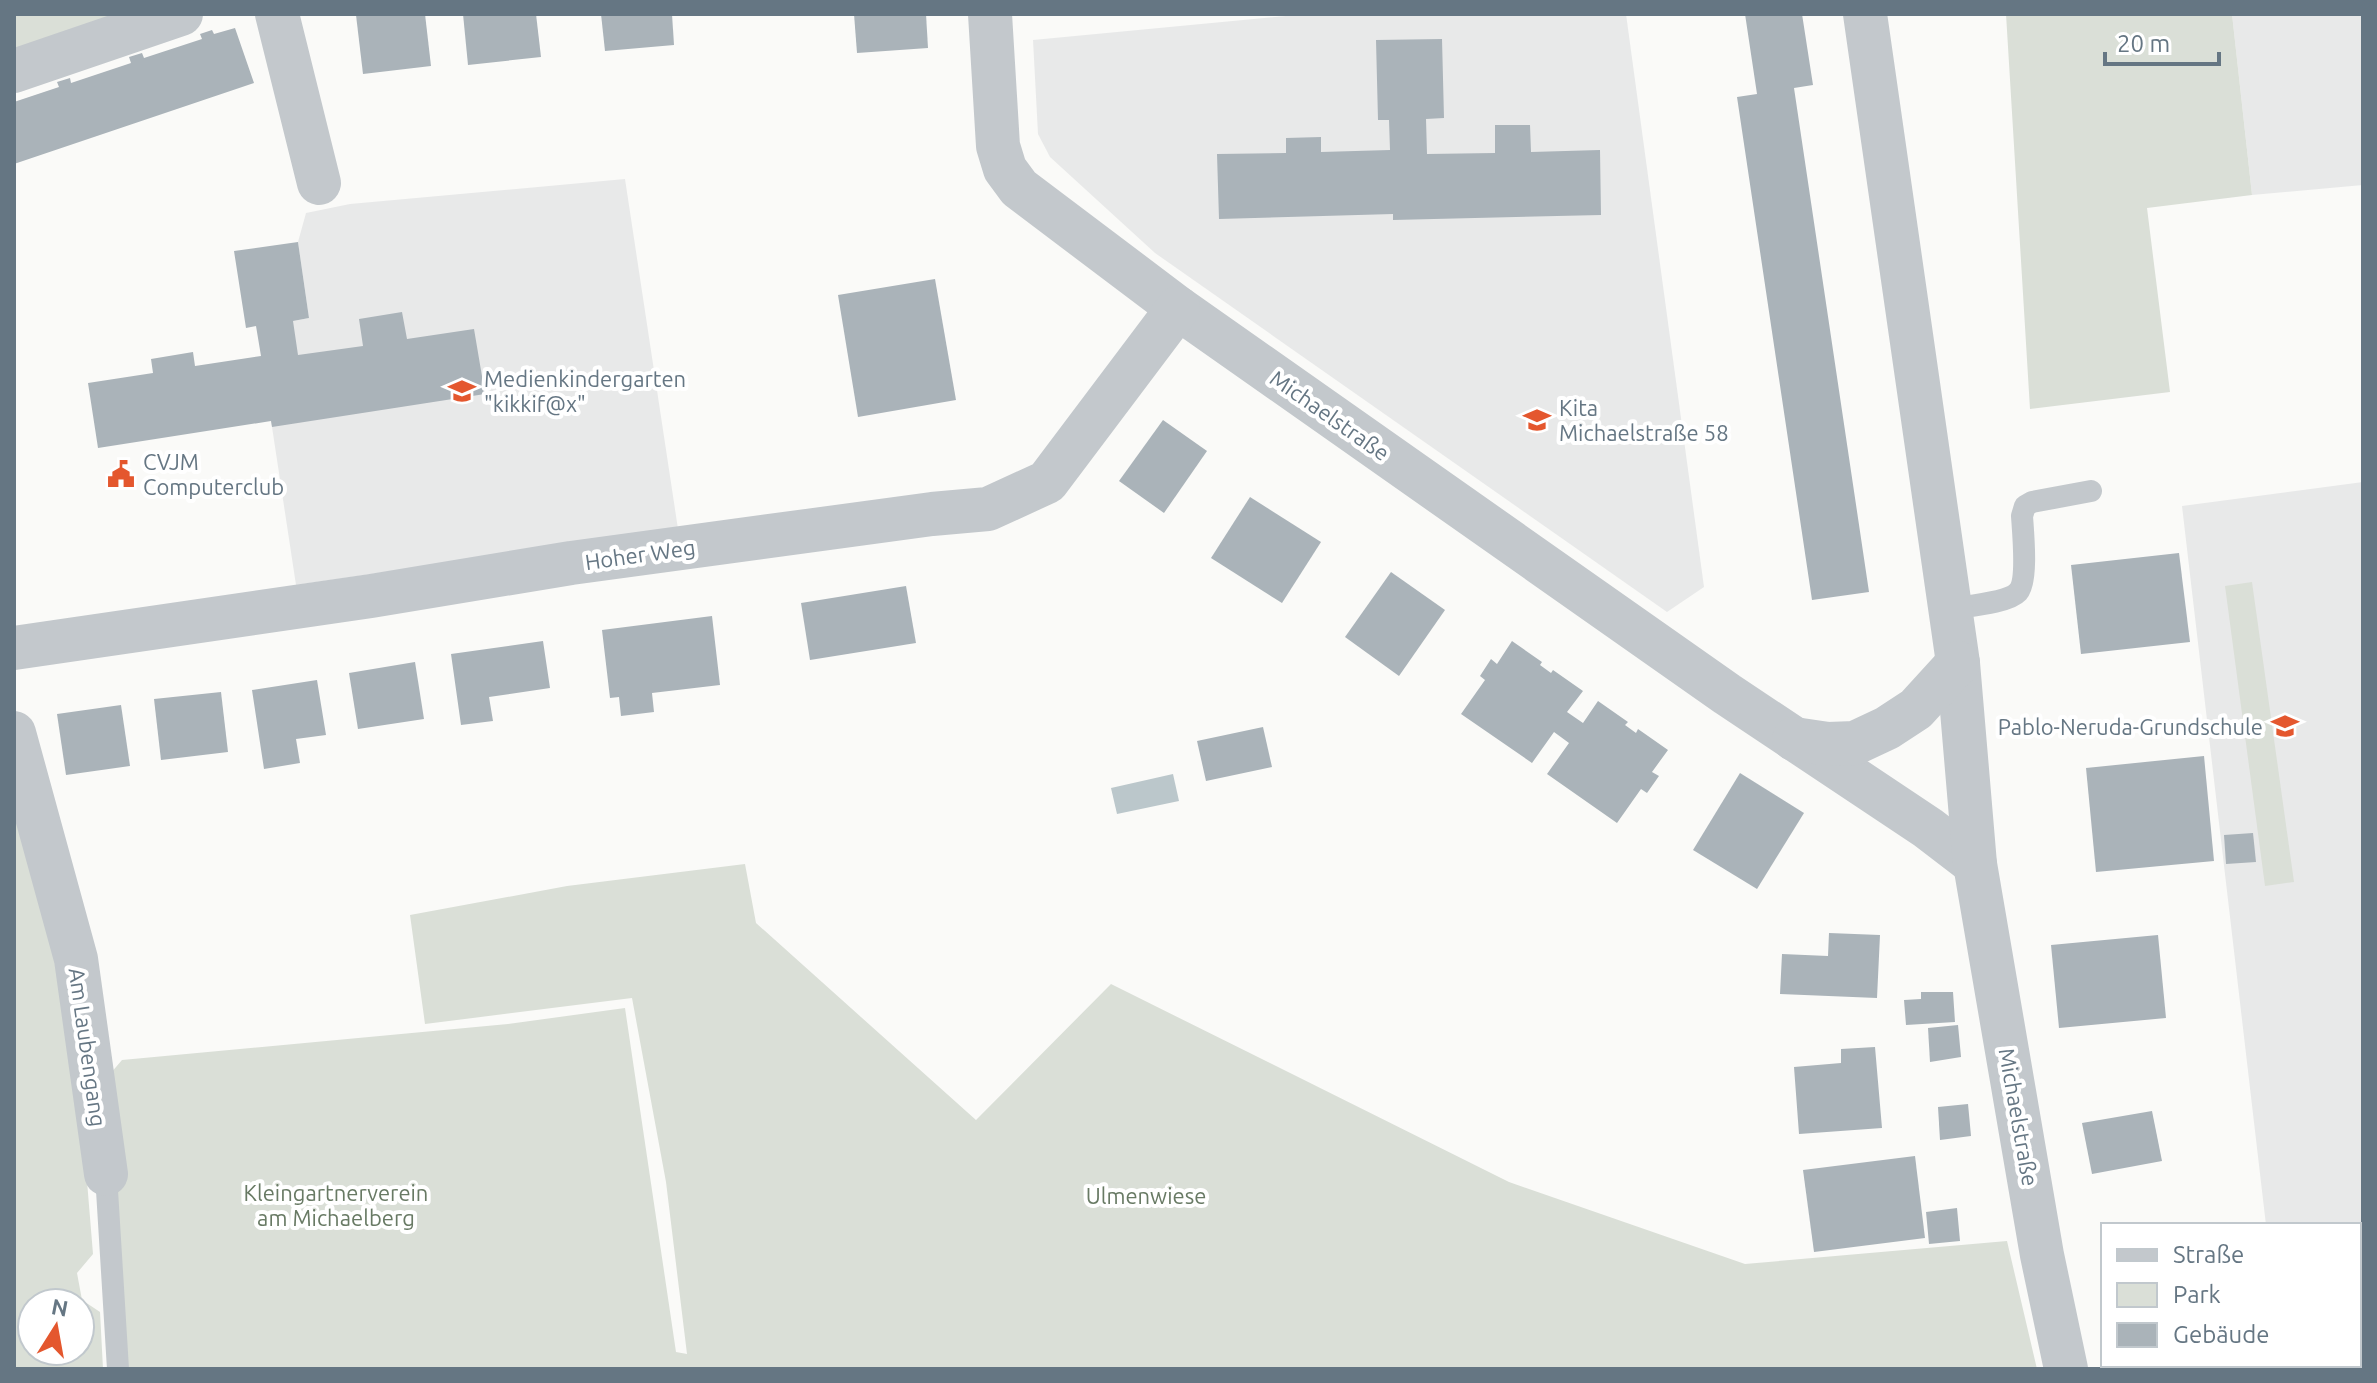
<svg xmlns="http://www.w3.org/2000/svg" width="2377" height="1383" font-family="Ubuntu,sans-serif">
	<rect width="100%" height="100%" fill="#fafaf8"/>
	<g fill="#e8e9e9">
		<path d="M1307,14H1626L1704,587L1667,612L1155,253L1050,157L1038,134L1033,40Z"/>
		<path d="M2232,14H2363V185L2252,195Z"/>
		<path d="M625,179L678,529L296,585L262,361L293,321L309,318L298,242L306,213L350,204Z"/>
		<path d="M2363,482V1261H2359V1225H2266L2182,506Z"/>
	</g>
	<g fill="#dadfd7" fill-rule="evenodd">
		<path d="M14,14H126L14,53Z"/>
		<path d="M2006,14H2232L2252,195L2147,208L2170,392L2030,409Z"/>
		<path d="M2252,582L2294,882L2265,886L2225,586Z"/>
		<path d="M14,777L69,962L93,1254L77,1273L82,1300L100,1312L103,1369H14ZM32,1303H80V1351H32Z"/>
		<path d="M745,864L756,923L976,1120L1111,984L1509,1182L1745,1264L2007,1241L2037,1369H126L104,1081L122,1060L508,1024L625,1008L676,1352L687,1354L666,1182L632,998L425,1024L410,915L567,886Z"/>
	</g>
	<path fill="#bbc7cb" d="M1173,774L1179,801L1117,814L1111,788Z"/>
	<g fill="#aab3b9">
		<path d="M369,14H425L431,66L363,74L356,15Z"/>
		<path d="M463,14H536L541,57L468,65Z"/>
		<path d="M601,14H672L674,45L605,51Z"/>
		<path d="M854,14H926L928,48L857,53Z"/>
		<path d="M1745,14H1802L1813,85L1794,88L1869,592L1812,600L1737,97L1757,94Z"/>
		<path d="M235,28L254,83L14,164V102L59,87L57,82L70,78L71,83L131,63L129,57L142,53L144,58L202,39L200,34L212,30L214,34Z"/>
		<path d="M1442,39L1444,118L1426,119L1427,154L1495,153V125H1530L1531,152L1600,150L1601,215L1393,220V214L1219,219L1217,154L1286,153V138L1321,137V152L1390,150L1389,120H1378L1376,40Z"/>
		<path d="M298,242L309,318L293,321L298,355L363,346L359,319L402,312L407,339L474,329L485,394L272,427L271,421L98,448L88,383L153,373L151,359L193,352L195,366L261,356L256,326L246,328L234,251Z"/>
		<path d="M935,279L956,400L858,417L838,295Z"/>
		<path d="M1163,420L1207,451L1164,513L1119,481Z"/>
		<path d="M1250,497L1321,542L1282,603L1211,558Z"/>
		<path d="M2179,553L2190,642L2081,654L2071,565Z"/>
		<path d="M1391,572L1445,610L1399,676L1345,637Z"/>
		<path d="M906,586L916,643L810,660L801,603Z"/>
		<path d="M712,616L720,685L652,693L654,712L621,716L619,697L610,698L602,630Z"/>
		<path d="M543,641L550,688L489,697L493,721L461,725L451,654Z"/>
		<path d="M1512,641L1542,662L1540,665L1551,673L1553,670L1583,691L1567,712L1583,723L1598,701L1628,722L1625,725L1636,733L1638,729L1668,750L1652,772L1659,776L1647,793L1641,789L1617,823L1547,774L1569,743L1554,732L1532,763L1461,714L1485,680L1480,676L1491,659L1497,664Z"/>
		<path d="M415,662L424,719L358,729L349,673Z"/>
		<path d="M317,680L326,735L296,739L300,763L264,769L252,690Z"/>
		<path d="M221,692L228,752L161,760L154,699Z"/>
		<path d="M121,705L130,766L66,775L57,714Z"/>
		<path d="M1263,727L1272,767L1206,781L1197,741Z"/>
		<path d="M2204,756L2214,861L2096,872L2086,768Z"/>
		<path d="M1740,773L1804,813L1757,889L1693,850Z"/>
		<path d="M2253,833L2256,862L2226,864L2224,835Z"/>
		<path d="M1829,933L1880,935L1877,998L1780,994L1782,954L1828,956Z"/>
		<path d="M2158,935L2166,1018L2059,1028L2051,945Z"/>
		<path d="M1921,992H1953L1955,1022L1906,1025L1904,1000L1921,999Z"/>
		<path d="M1958,1025L1961,1057L1930,1062L1928,1028Z"/>
		<path d="M1875,1047L1882,1128L1799,1134L1794,1067L1841,1063V1049Z"/>
		<path d="M1968,1104L1971,1136L1940,1140L1938,1107Z"/>
		<path d="M2152,1111L2162,1161L2092,1174L2082,1123Z"/>
		<path d="M1915,1156L1925,1238L1814,1252L1803,1170Z"/>
		<path d="M1957,1208L1960,1241L1929,1244L1926,1212Z"/>
	</g>
	<g fill="none" stroke-linecap="round" stroke-linejoin="round">
		<g stroke="#c3c8cc" stroke-width="22">
			<path d="M1950,609C1966,606 2008,603 2018,592C2028,581 2023,532 2022,516L2025,506L2032,502L2091,491"/>
			<path d="M106,1174L118,1369"/>
		</g>
		<g stroke="#c3c8cc" stroke-width="44">
			<path d="M277,14L319,183"/>
			<path d="M990,14L998,146L1005,169L1019,188L1178,308L1727,694L1928,828L1975,864"/>
			<path d="M1865,14L1958,663L1975,864L2042,1255L2066,1369"/>
			<path d="M14,71L181,14"/>
			<path d="M14,648L371,596L571,563L932,514L988,509L1047,482L1178,308"/>
			<path d="M14,733L76,959L106,1174"/>
			<path d="M1794,739L1828,744L1855,743L1887,728L1916,709L1958,663"/>
		</g>
	</g>
	<defs>
		<g id="school-bare" transform="scale(2.16)"><path d="M0-5L7-2L0 1L-7-2ZM-4 1L0 2.5L4 1V4Q0 6-4 4Z" fill="#e4572e" stroke="#fff" stroke-width="2.5" paint-order="stroke"/></g>
		<g id="civic-bare" transform="scale(2.16)"><path d="M-.6-6.5H3V-4.5H.6V-3L4-1V1h2V6H-6V1h2V-1L-.6-3ZM-1.2 2.5V6h2.4V2.5Z" fill="#e4572e" stroke="#fff" stroke-width="2.5" paint-order="stroke"/></g>
	</defs>
	<g fill-rule="evenodd">
		<use href="#school-bare" x="462" y="391"/>
		<use href="#school-bare" x="1537" y="420"/>
		<use href="#civic-bare" x="121" y="474"/>
		<use href="#school-bare" x="2285" y="726"/>
	</g>
	<g text-anchor="middle" dominant-baseline="central" stroke-width="8" stroke-linejoin="round" paint-order="stroke">
		<g font-size="22" fill="#657683" stroke="#fff" text-anchor="start">
			<text x="484" y="378">Medienkindergarten<tspan x="484" dy="25">"kikkif@x"</tspan></text>
			<text x="1559" y="407">Kita<tspan x="1559" dy="25">Michaelstraße 58</tspan></text>
			<text x="143" y="461">CVJM<tspan x="143" dy="25">Computerclub</tspan></text>
			<text x="2263" y="726" text-anchor="end">Pablo-Neruda-Grundschule</text>
		</g>
		<g font-size="22" fill="#657683" stroke="#fff">
			<text transform="translate(1330 415) rotate(35)">Michaelstraße</text>
			<text transform="translate(640 554) rotate(-8)">Hoher Weg</text>
			<text transform="translate(88 1047) rotate(82)">Am Laubengang</text>
			<text transform="translate(2019 1117) rotate(80)">Michaelstraße</text>
		</g>
		<g font-size="22" fill="#687a64" stroke="#fff">
			<text x="336" y="1192">Kleingartnerverein<tspan x="336" dy="25">am Michaelberg</tspan></text>
			<text x="1146" y="1195">Ulmenwiese</text>
		</g>
	</g>
	<rect width="2377" height="1383" fill="none" stroke="#657683" stroke-width="32"/>
	<rect x="2101" y="1223" width="260" height="144" fill="#ffffff" stroke="#c1c8cd" stroke-width="2"/>
	<rect x="2117" y="1249" width="40" height="12" fill="#c3c8cc" stroke="#c1c8cd" stroke-width="2"/>
	<text x="2173" y="1263" font-size="24" fill="#657683">Straße</text>
	<rect x="2117" y="1283" width="40" height="24" fill="#dadfd7" stroke="#c1c8cd" stroke-width="2"/>
	<text x="2173" y="1303" font-size="24" fill="#657683">Park</text>
	<rect x="2117" y="1323" width="40" height="24" fill="#aab3b9" stroke="#c1c8cd" stroke-width="2"/>
	<text x="2173" y="1343" font-size="24" fill="#657683">Gebäude</text>
	<g transform="translate(56 1327) rotate(11)"><circle r="38" fill="#ffffff" stroke="#c1c8cd" stroke-width="2"/>
	<path d="M0-6L14 30L0 20L-14 30Z" fill="#e4572e"/>
	<text y="-12" font-size="22" font-weight="bold" text-anchor="middle" fill="#657683">N</text>
	</g>
	<path d="M2105 52v12h114v-12" fill="none" stroke="#657683" stroke-width="4"/>
	<text x="2117" y="52" font-size="24" fill="#657683" stroke="#ffffff" stroke-width="6" paint-order="stroke">20 m</text>
</svg>
